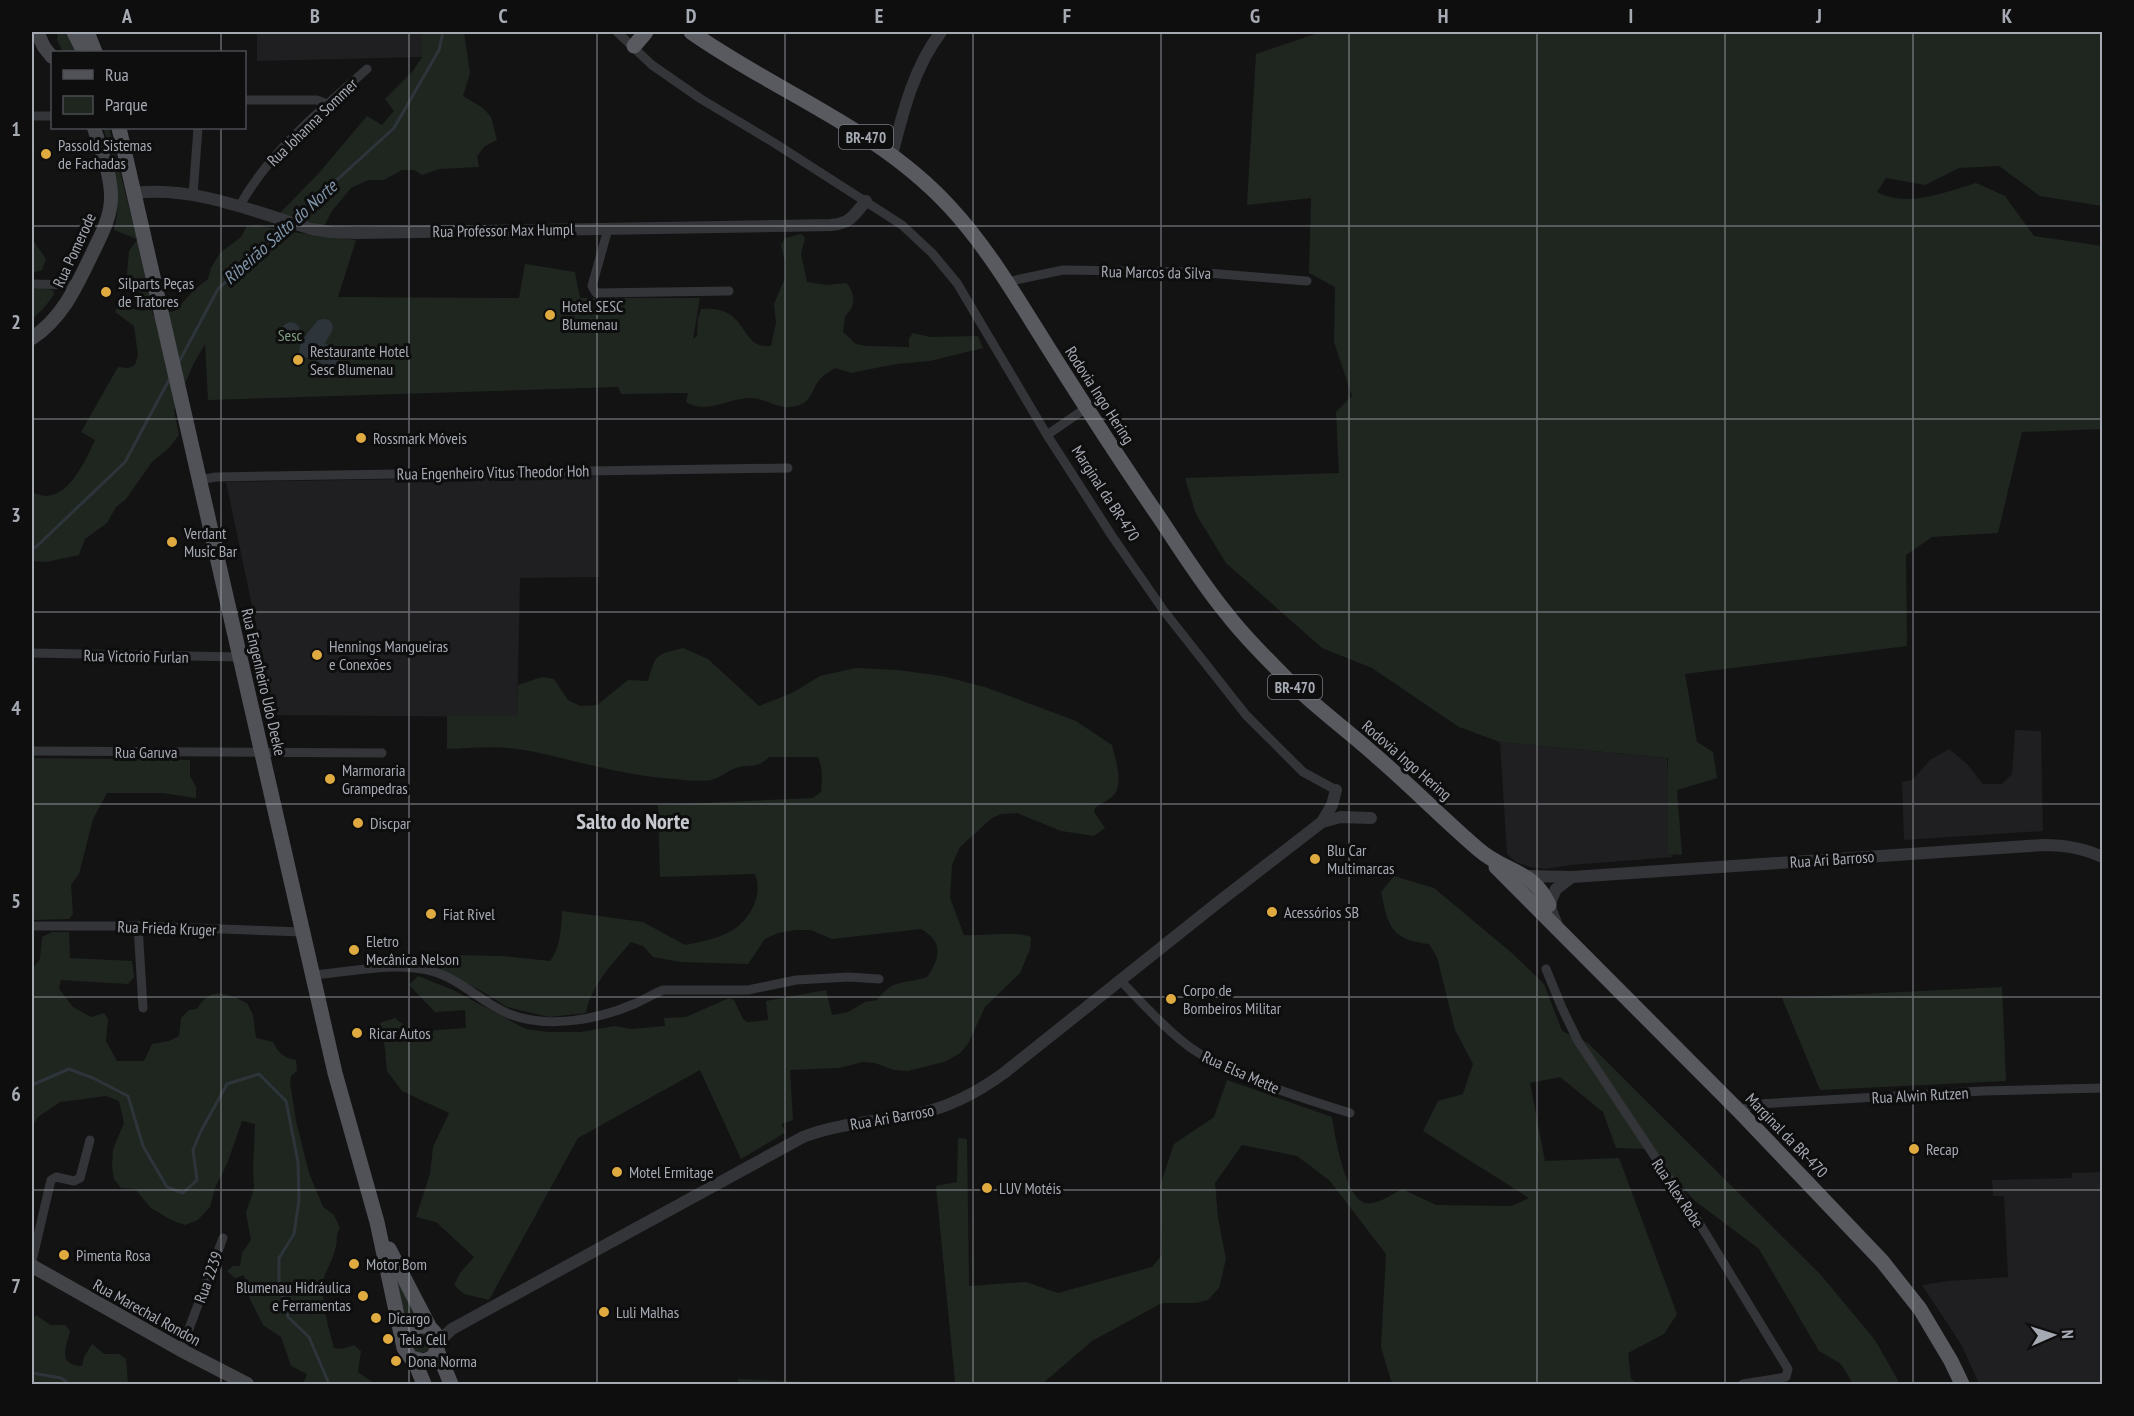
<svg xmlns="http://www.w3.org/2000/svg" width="2134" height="1416" font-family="'PT Sans Narrow',sans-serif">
	<rect width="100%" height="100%" fill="#131314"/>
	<g fill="#1f1f21">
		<path d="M257,32H422V57L257,61Z"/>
		<path d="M599,476V577L520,578L517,717L275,715L226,482Z"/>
		<path d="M2015,730L2041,731L2043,831L1904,840L1902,782L1912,780L1930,760L1949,749L1967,764L1983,784H2002L2012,774Z"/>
		<path d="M1500,742L1667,758L1673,857L1571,865L1546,869L1530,867L1516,862L1507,854Z"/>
		<path d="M2102,1172V1384H1979L1962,1346L1922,1285L1948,1281L2008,1277L2004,1196H1993L1992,1180L2072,1178V1173Z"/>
	</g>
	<g fill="#1f2620">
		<path d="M58,32H66L79,52H63L57,40Z"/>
		<path d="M422,32H464L470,73L463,96L483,108L491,117L497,140L485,146L477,156L479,167L439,169L422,175L414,170H402L384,180H368L351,188L332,211L324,226L280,213L319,173L367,116L382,125L394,111L385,99L413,71L422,57Z"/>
		<path d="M1321,32H2102V206L2040,196L1999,166L1959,168L1925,185L1886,178L1877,192C1906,208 1947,192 1976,183L2005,196L2034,236L2102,246V429L2022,432L1998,533L1932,537L1906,555L1907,646L1685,674L1697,742L1713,752L1717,778L1677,790L1682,855L1668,854V758L1500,742L1459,727L1372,668L1322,648L1226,563L1196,514L1185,478L1339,473L1336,412L1352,396L1334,342L1335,287L1309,273L1311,198L1247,205L1256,54Z"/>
		<path d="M103,128H109L137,239L114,230C123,195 114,161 103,128Z"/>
		<path d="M256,225L291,232L356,240L338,297L519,298L525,264L575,272L580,298H700L693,339L697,336L698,319L701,309C751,305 737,349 771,346L776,323L774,304L785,278V262L781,245L785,238L801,234L805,238L801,254L807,282L828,285L846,283C856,293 856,307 845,316L843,332L856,344L866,346L909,347V338L913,333L930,337L978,336L983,348L930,361L896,364L851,373L835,368C830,371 824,375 820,379C811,389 813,402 796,406C779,411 766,398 750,398C728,398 707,415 686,402L688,393L621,394L618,387L208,400L205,344L192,367L174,410L179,435L168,449L152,462L126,499L116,507L107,523L85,539L79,555L46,562L32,561V493C36,493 41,496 46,496C71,495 86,459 95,440L81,432L118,367L128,368L135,365L138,355L134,326L115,312L118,306L145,311L142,294L126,284L129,251L137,240H141L153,315L175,311L195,289L208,279L211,268L220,253L241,237L247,226Z"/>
		<path d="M32,239L46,259L42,270L32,273Z"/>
		<path d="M39,288L53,290L54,295L42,310L32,319V289Z"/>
		<path d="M683,648L708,659L759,706L792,693L820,676L856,668L898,670L942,676L985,687L1076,721L1112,745C1115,759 1125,785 1112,797C1107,801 1100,804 1095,808L1094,812L1105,828L1094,836L1061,831L1017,813L1001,814L992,818L960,847L952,865L950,898L964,935C986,937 1010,930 1031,937L1030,949L1020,973L985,1007L968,1044L959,1054L944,1062L908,1071L894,1070L875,1063L863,1062L839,1068L790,1070L793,1120L781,1124L786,1132L741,1159L700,1070L578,1138L489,1300L464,1294L454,1285L460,1273L474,1257L436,1222L416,1217L430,1174L433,1147L449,1113L402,1091L387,1071L385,1049L380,1023L395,1018L412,1032L466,1028L465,1010L435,1012L409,985L418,976L453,990L526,1029L548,1032H581L614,1026L632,1029L665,1026L664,1018L686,1017L729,998L734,1000L743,1019L747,1022L768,1020L766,1001L826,990L832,1015L848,1012L865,1002L877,1000C895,977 904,985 927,977C940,958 944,942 921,929L832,939L811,930H796L778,933L765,939L748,964L680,962L653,957L643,946L631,942C613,963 591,985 586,1013L549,1017L507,1007L485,993L441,970V958L445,955L504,956L550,961C561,946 561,929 562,911L643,922L685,945C700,942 717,939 731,931C751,919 763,895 755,874L660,877L658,805L813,798L821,792C822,779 823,769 818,757H769C756,770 751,763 736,768C727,771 720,778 711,780C700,782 686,780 674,779C625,776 578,761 530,751C503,745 475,748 447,749V716H517L518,685L542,677L554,679L568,700L580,706L597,705L628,680L648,681C656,653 656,655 683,648Z"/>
		<path d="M32,758L190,760V776L196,787V798L162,793H107L93,819L79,874L71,885L73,914L69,919L32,920Z"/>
		<path d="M1394,876L1434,888L1513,954L1544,984L1562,1031L1588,1043L1821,1275L1875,1340L1900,1384H1853L1841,1364L1819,1351L1759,1249L1695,1201L1649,1149L1616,1148L1603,1112L1560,1077L1530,1083L1545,1161L1619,1158L1677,1314L1664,1334L1628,1353L1631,1379L1639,1384H1392L1381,1347L1386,1254L1329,1180L1297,1156L1242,1145L1215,1183L1218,1218L1226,1259L1219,1288L1208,1300L1196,1303H1162L1092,1341L1042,1384H861L955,1382L936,1186L957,1182L958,1138L967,1139L969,1286L1026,1282L1058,1293L1152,1267L1162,1255L1160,1186L1174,1144L1214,1117L1227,1080L1332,1117C1335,1136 1345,1199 1366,1203C1378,1205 1392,1194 1402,1189L1436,1205L1512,1206L1529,1198L1423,1131L1438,1101L1463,1094L1473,1064L1455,1030L1437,957L1429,944C1391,940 1388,926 1381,892Z"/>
		<path d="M52,932H69L70,958L132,961L134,977L128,984L61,980L59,989L73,1007L91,1017L104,1013L108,1019L106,1041L117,1061H144L152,1044L169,1041L179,1036L181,1018L189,1010L197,1009C211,985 227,994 247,1003L253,1015L256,1038L273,1042C278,1053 284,1058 296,1060L297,1071L291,1076L290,1083L296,1121L309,1173L323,1207L334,1215L340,1228C335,1235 338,1239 336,1246C334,1257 328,1267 324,1277C319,1294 329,1330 334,1348L342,1349L354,1345L361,1351L358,1372L375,1384H303L307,1374L291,1366L281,1337L263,1325L250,1299L244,1275L235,1278L227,1271L233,1266H240L242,1253L251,1240L246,1213L254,1189L253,1168L255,1124L242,1121L227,1164L215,1188L210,1207L198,1220L185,1225L171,1220L151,1208L135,1189L121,1188L114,1179L112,1167L113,1149L124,1123L119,1101L106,1096L60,1102L38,1117L32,1127V969L40,959L42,937Z"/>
		<path d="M2002,987L2006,1081L1820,1090L1782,998Z"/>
		<path d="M394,1275L422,1320L405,1325Z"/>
		<path d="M36,1315L50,1325H65L70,1331C66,1348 57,1365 82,1366L84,1357L92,1344L104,1354H119L126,1359L128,1384H32V1320Z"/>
		<circle cx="421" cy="1343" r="10"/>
		<path d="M738,1379L861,1384H738Z"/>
	</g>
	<g fill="#2d353b">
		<path d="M323,319L329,320L333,325L332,331L325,343L338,352L339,358L336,365C326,369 324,364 316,360C310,358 305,358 300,355C296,343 311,330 318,320Z"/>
		<path d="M290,322L295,323L300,328L292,338H287L281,330L284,325Z"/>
	</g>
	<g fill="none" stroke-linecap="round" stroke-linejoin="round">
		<g stroke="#2d353b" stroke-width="3">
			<path d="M294,219L394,128L439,50L443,32"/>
			<path d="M179,362L218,289L287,225"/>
			<path d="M32,548L36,547L125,462L170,378"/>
			<path d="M32,1085L69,1069L93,1078L128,1096L143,1146L167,1187L183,1193L197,1180L193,1150L201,1131L227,1084L259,1074L286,1101L298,1162L299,1200L294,1234L279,1258V1284L288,1317L309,1337L329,1384"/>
			<path d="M32,1373L61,1378L69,1384"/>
		</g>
		<g stroke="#343539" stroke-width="9">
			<path d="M617,32L652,65L701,99L776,144L902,225L932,253L957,283L1047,435L1112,536L1164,611L1246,715L1303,772L1336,790"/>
			<path d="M244,100H317L327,104"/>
			<path d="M32,116H52"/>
			<path d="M193,195L198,128"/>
			<path d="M239,207C269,152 321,110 367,69"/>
			<path d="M608,229L592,286L596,293L729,291"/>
			<path d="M1006,282L1063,270L1195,272L1307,281"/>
			<path d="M32,284L77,285"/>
			<path d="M1047,435L1086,408"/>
			<path d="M199,480L216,477L270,476L788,468"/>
			<path d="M32,653L240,657"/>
			<path d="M32,751L382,753"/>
			<path d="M32,926H138L303,932"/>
			<path d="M138,926L143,1008"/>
			<path d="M1546,969L1562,1008L1578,1041L1701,1226L1788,1369L1786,1377L1743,1384"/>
			<path d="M313,975C350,972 391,962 428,970C459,977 480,1002 509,1014C547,1029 597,1020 634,1004C644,1000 653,994 663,990H748L796,980L849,977L879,979"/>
			<path d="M1120,980C1141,1002 1173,1037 1197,1052C1240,1079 1302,1098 1350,1113"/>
			<path d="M1740,1112L1747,1107L1758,1104L1983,1091L2102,1088"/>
			<path d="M32,1261L51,1180L56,1177L74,1181L80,1178L90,1140"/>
			<path d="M181,1350L223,1238"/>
		</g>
		<g stroke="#343539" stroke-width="12">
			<path d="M892,155C903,112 914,67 941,32"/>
			<path d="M135,193C195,186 255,212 312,229L331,232L356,233L831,225C851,223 853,216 866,201"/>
			<path d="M1322,822L1341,817L1371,818"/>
			<path d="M1527,876L1572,877L2043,845C2063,845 2084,848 2102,857"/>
			<path d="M1558,928L1549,905L1556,889L1572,877"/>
			<path d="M438,1342L452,1329L803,1137C841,1122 881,1122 921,1113C952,1106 978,1092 1004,1073L1216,904L1322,822L1332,805L1336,790"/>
		</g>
		<g stroke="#424448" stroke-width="14">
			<path d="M37,32L44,47L52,57"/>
			<path d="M32,338C63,318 77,285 93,252C101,235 110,219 111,200C112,176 101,150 94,128"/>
			<path d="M32,1266L181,1350L247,1384"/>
		</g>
		<g stroke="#505257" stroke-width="15">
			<path d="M74,32L84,52"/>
			<path d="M87,32L95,52"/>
			<path d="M119,128L335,1073L377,1222L404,1348L411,1358L424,1361L433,1357C445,1338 432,1320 411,1328L404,1341"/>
			<path d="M389,1249L430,1328"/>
			<path d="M437,1350L451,1384"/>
			<path d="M414,1360L424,1384"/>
		</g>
		<g stroke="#585a60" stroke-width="15">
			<path d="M691,32C776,92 877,128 949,206C989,249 1018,300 1049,349C1085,406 1121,462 1159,517C1181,550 1202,584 1227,614C1243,635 1263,655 1282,674C1311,704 1345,728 1376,756C1411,786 1443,819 1478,849C1505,873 1533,869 1549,905"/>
			<path d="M634,46L646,32"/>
			<path d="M1496,867L1740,1112L1882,1261L1920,1309L1951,1361L1962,1384"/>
		</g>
	</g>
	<path fill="none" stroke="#a6aab3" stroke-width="1.5" stroke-opacity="0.55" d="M221,32V52M409,32V1384M597,32V1384M785,32V1384M973,32V1384M1161,32V1384M1349,32V1384M1537,32V1384M1725,32V1384M1913,32V1384M221,128V1384M32,226H2102M32,419H2102M32,612H2102M32,804H2102M32,997H2102M32,1190H2102"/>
	<g fill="#dfab40" stroke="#0e0e0f" stroke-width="2">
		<circle cx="46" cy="154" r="6"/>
		<circle cx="106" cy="292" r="6"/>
		<circle cx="550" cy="315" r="6"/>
		<circle cx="298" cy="360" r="6"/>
		<circle cx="361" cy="438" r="6"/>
		<circle cx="172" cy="542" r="6"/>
		<circle cx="317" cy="655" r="6"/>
		<circle cx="330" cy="779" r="6"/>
		<circle cx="358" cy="823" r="6"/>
		<circle cx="1315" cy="859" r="6"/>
		<circle cx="1272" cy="912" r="6"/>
		<circle cx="431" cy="914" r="6"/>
		<circle cx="354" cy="950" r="6"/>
		<circle cx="1171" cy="999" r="6"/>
		<circle cx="357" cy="1033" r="6"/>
		<circle cx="1914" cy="1149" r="6"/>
		<circle cx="617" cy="1172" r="6"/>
		<circle cx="987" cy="1188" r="6"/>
		<circle cx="64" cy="1255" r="6"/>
		<circle cx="354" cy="1264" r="6"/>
		<circle cx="363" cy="1296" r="6"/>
		<circle cx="604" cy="1312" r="6"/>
		<circle cx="376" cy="1318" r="6"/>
		<circle cx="388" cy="1339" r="6"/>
		<circle cx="396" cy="1361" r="6"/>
	</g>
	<g text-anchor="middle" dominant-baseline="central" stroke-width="6" stroke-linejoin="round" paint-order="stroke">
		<g fill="#0e0e0f" stroke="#787b82" stroke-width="1.5">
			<rect x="839" y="125" width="54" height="24" rx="4.5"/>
			<rect x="1268" y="675" width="54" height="24" rx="4.5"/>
		</g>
		<g font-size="15" font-weight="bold" fill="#a6aab3">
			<text x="866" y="137">BR-470</text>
			<text x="1295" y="687">BR-470</text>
		</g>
		<g font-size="16" fill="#a6aab3" stroke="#0e0e0f">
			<text transform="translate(312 122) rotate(-44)">Rua Johanna Sommer</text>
			<text transform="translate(503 230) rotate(-1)">Rua Professor Max Humpl</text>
			<text transform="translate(74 250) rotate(-65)">Rua Pomerode</text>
			<text transform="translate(1156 272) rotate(1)">Rua Marcos da Silva</text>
			<text transform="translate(1100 395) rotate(57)">Rodovia Ingo Hering</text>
			<text transform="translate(493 472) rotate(-1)">Rua Engenheiro Vitus Theodor Hoh</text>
			<text transform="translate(1106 493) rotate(57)">Marginal da BR-470</text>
			<text transform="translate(136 656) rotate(1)">Rua Victorio Furlan</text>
			<text transform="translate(264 682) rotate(77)">Rua Engenheiro Udo Deeke</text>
			<text x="146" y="752">Rua Garuva</text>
			<text transform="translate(1407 760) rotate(41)">Rodovia Ingo Hering</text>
			<text transform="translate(1832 859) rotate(-4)">Rua Ari Barroso</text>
			<text transform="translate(167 928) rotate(2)">Rua Frieda Kruger</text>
			<text transform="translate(1241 1072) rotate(24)">Rua Elsa Mette</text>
			<text transform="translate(1920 1095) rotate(-3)">Rua Alwin Rutzen</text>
			<text transform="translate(892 1117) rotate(-10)">Rua Ari Barroso</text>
			<text transform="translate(1787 1135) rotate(46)">Marginal da BR-470</text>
			<text transform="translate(1678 1193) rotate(56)">Rua Alex Robe</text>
			<text transform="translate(208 1277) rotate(-70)">Rua 2239</text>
			<text transform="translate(147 1312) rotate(29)">Rua Marechal Rondon</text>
		</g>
		<g font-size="16" fill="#a6aab3" stroke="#0e0e0f" text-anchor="start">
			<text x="58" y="145">Passold Sistemas<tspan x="58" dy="18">de Fachadas</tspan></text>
			<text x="118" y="283">Silparts Peças<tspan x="118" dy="18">de Tratores</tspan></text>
			<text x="562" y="306">Hotel SESC<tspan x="562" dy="18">Blumenau</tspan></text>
			<text x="310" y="351">Restaurante Hotel<tspan x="310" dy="18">Sesc Blumenau</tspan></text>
			<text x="373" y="438">Rossmark Móveis</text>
			<text x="184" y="533">Verdant<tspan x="184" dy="18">Music Bar</tspan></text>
			<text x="329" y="646">Hennings Mangueiras<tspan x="329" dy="18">e Conexões</tspan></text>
			<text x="342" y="770">Marmoraria<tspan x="342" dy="18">Grampedras</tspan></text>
			<text x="370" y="823">Discpar</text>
			<text x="1327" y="850">Blu Car<tspan x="1327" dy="18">Multimarcas</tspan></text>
			<text x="1284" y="912">Acessórios SB</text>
			<text x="443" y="914">Fiat Rivel</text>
			<text x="366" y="941">Eletro<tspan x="366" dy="18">Mecânica Nelson</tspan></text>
			<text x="1183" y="990">Corpo de<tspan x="1183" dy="18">Bombeiros Militar</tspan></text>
			<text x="369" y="1033">Ricar Autos</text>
			<text x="1926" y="1149">Recap</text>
			<text x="629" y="1172">Motel Ermitage</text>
			<text x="999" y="1188">LUV Motéis</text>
			<text x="76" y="1255">Pimenta Rosa</text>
			<text x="366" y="1264">Motor Bom</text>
			<text x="351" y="1287" text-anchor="end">Blumenau Hidráulica<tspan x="351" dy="18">e Ferramentas</tspan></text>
			<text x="616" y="1312">Luli Malhas</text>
			<text x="388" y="1318">Dicargo</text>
			<text x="400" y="1339">Tela Cell</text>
			<text x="408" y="1361">Dona Norma</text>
		</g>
		<g font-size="16" fill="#7e9c80" stroke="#0e0e0f">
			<text x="290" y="335">Sesc</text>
		</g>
		<g font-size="18" font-style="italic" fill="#8096ab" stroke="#0e0e0f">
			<text transform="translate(280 232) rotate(-42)">Ribeirão Salto do Norte</text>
		</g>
		<g font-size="22" font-weight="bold" fill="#c6c9d0" stroke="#0e0e0f">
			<text x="633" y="821">Salto do Norte</text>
		</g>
	</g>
	<rect width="2134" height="1416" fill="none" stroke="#0e0e0f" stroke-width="66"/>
	<rect x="51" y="51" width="195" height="78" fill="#0e0e0f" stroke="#4b4c51" stroke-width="1.5"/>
	<rect x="63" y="70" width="30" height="9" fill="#505257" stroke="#4b4c51" stroke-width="1.5"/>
	<text x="105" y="81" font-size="18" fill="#a6aab3">Rua</text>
	<rect x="63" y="96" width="30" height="18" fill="#1f2620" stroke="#4b4c51" stroke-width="1.5"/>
	<text x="105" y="111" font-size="18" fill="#a6aab3">Parque</text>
	<g transform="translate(2053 1335) rotate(87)" stroke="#0e0e0f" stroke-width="4.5" paint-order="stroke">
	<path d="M0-4.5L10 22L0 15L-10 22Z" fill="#a6aab3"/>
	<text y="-9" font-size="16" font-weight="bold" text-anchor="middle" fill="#a6aab3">N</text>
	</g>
	<rect x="33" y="33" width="2068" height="1350" fill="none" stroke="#a6aab3" stroke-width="2"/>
	<g font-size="20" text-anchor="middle" font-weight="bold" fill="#a6aab3">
		<text x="127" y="23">A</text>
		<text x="315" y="23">B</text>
		<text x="503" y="23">C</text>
		<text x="691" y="23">D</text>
		<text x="879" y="23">E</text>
		<text x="1067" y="23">F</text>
		<text x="1255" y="23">G</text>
		<text x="1443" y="23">H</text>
		<text x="1631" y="23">I</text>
		<text x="1819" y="23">J</text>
		<text x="2007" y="23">K</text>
		<text x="16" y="136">1</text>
		<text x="16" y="329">2</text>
		<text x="16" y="522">3</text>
		<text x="16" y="715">4</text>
		<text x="16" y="908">5</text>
		<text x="16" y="1101">6</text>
		<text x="16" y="1293">7</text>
	</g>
</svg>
